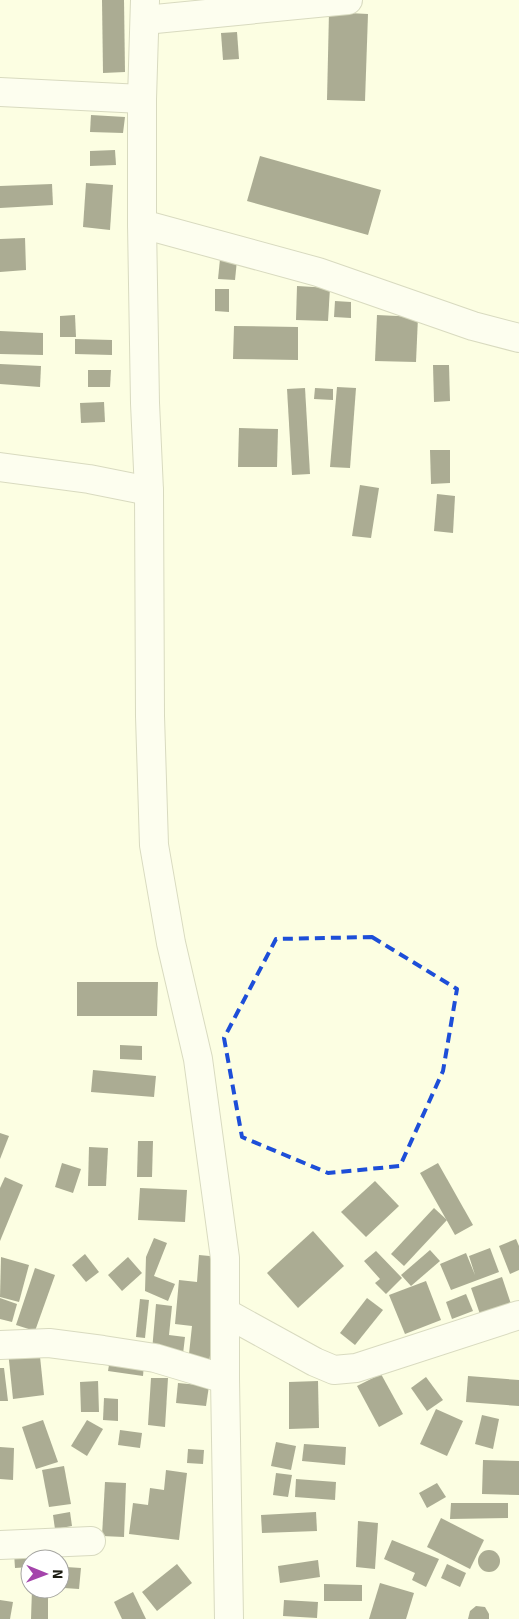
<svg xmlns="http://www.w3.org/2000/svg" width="519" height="1619" font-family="Signika,sans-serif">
	<rect width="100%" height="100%" fill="#fcfee2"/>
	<g fill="#494b33">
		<path d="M102,0H124L125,72L103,73Z"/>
		<path d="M329,12L368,14L365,101L327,100Z"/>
		<path d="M237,32L239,59L223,60L221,33Z"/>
		<path d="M91,115L125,117L123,133L90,132Z"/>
		<path d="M115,150L116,165L90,166V151Z"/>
		<path d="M260,156L381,190L368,235L247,201Z"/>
		<path d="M86,183L113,185L110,230L83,227Z"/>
		<path d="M52,184L53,205L0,208V186Z"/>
		<path d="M25,238L26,270L0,272V239Z"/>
		<path d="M220,259L237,260L235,280L218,279Z"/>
		<path d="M297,286L330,288L328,321L296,320Z"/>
		<path d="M215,289H229V312L215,311Z"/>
		<path d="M335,301L351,302V318L334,317Z"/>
		<path d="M75,315L76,337H60V316Z"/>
		<path d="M377,315L418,317L416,362L375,361Z"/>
		<path d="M234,326L298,327V360L233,359Z"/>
		<path d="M0,331L43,333V355L0,354Z"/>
		<path d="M75,339L112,340V355L75,354Z"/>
		<path d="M0,364L41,366L40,387L0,384Z"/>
		<path d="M433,365H449L450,401L434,402Z"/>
		<path d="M88,370H111L110,387H88Z"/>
		<path d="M337,387L356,388L350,468L330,467Z"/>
		<path d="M305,388L310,474L292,475L287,389Z"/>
		<path d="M315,388L333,389V400L314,399Z"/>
		<path d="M104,402L105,422L81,423L80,403Z"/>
		<path d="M239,428L278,429L277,467H238Z"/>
		<path d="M430,450H450V483L431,484Z"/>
		<path d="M360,485L379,488L371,538L352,536Z"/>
		<path d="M437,494L455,496L453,533L434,531Z"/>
		<path d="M77,982H158L157,1016H77Z"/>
		<path d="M120,1045L142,1046V1060L120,1059Z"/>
		<path d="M93,1070L156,1076L154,1097L91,1092Z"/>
		<path d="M0,1133L9,1136L0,1159Z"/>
		<path d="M138,1141H153L152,1177H137Z"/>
		<path d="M89,1147L108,1148L106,1186H88Z"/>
		<path d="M62,1163L81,1169L73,1193L55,1187Z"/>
		<path d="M438,1163L473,1225L455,1235L420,1173Z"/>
		<path d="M5,1177L23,1185L0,1241V1188Z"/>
		<path d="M375,1181L399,1206L366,1237L341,1212Z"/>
		<path d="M140,1188L187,1190L185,1222L138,1220Z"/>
		<path d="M434,1208L447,1220L404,1266L391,1254Z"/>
		<path d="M313,1231L344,1266L298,1308L267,1273Z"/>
		<path d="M154,1238L167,1243L154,1276L175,1284L168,1301L145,1291L146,1257Z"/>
		<path d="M516,1239L519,1246V1270L510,1274L499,1246Z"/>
		<path d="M490,1248L499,1272L451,1290L440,1264L466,1253L475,1275L469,1256Z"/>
		<path d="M430,1250L440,1261L411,1286L401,1275Z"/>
		<path d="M376,1251L402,1278L386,1294L375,1283L380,1279L364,1261Z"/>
		<path d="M85,1254L99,1272L86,1282L72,1265Z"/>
		<path d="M199,1255L220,1257L209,1365L188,1363L192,1326L175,1324L179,1280L197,1282Z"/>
		<path d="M1,1257L29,1265L19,1302L0,1297Z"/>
		<path d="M128,1257L142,1273L122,1291L108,1275Z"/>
		<path d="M35,1268L55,1275L35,1331L16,1325Z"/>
		<path d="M502,1277L512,1307L481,1317L471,1288Z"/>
		<path d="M426,1281L441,1320L405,1334L389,1295Z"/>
		<path d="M466,1294L473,1311L452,1319L446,1302Z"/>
		<path d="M0,1298L17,1304L12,1322L0,1319Z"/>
		<path d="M367,1298L383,1310L355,1345L340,1333Z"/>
		<path d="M140,1299L149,1300L145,1338L136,1337Z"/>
		<path d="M156,1304L172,1306L169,1335L185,1337L183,1354L152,1351Z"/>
		<path d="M39,1347L44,1395L13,1399L8,1351Z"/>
		<path d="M110,1359L144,1364L143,1376L108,1371Z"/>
		<path d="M0,1368H4L8,1401H0Z"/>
		<path d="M381,1374L403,1414L379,1427L357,1386Z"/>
		<path d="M468,1376L519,1380V1406L466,1402Z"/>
		<path d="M426,1377L443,1400L427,1411L411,1388Z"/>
		<path d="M151,1378H168L165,1427L148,1425Z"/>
		<path d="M98,1381L99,1412H81L80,1382Z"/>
		<path d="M318,1381L319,1428L289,1429V1382Z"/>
		<path d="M178,1383L209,1386L206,1406L176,1403Z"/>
		<path d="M104,1398L118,1399V1421L103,1420Z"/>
		<path d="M436,1409L463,1421L447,1456L420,1444Z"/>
		<path d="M482,1415L499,1419L493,1449L475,1444Z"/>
		<path d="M43,1420L58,1462L36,1469L22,1427Z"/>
		<path d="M87,1420L103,1429L87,1456L71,1446Z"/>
		<path d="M120,1430L142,1433L140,1448L118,1445Z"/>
		<path d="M276,1442L296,1446L291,1470L271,1466Z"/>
		<path d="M304,1444L346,1447L345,1465L302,1461Z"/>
		<path d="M0,1447L14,1448L13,1480L0,1479Z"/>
		<path d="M188,1449L204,1450L203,1464L187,1463Z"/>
		<path d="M483,1460L519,1461V1495L482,1494Z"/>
		<path d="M64,1466L71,1504L49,1507L42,1470Z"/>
		<path d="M166,1470L187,1473L179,1540L129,1534L133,1503L148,1505L150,1488L164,1490Z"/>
		<path d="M276,1473L292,1475L288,1497L273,1495Z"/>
		<path d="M296,1479L336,1482L335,1500L295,1497Z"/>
		<path d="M105,1482L126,1483L124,1537L102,1536Z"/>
		<path d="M437,1483L446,1497L427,1508L419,1493Z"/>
		<path d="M451,1503H508V1518L450,1519Z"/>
		<path d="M70,1512L72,1526L55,1529L53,1515Z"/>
		<path d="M316,1512L317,1531L262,1533L261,1515Z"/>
		<path d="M441,1518L484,1540L470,1569L427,1547Z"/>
		<path d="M358,1521L378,1523L375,1569L356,1567Z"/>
		<path d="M392,1540L439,1559L426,1587L412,1580L415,1573L384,1559Z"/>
		<path d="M49,1550V1559H30V1567L15,1568L14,1553Z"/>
		<circle cx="489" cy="1561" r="11"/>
		<path d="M318,1560L320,1577L280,1583L278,1566Z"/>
		<path d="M177,1564L192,1583L157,1611L142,1592Z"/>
		<path d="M447,1564L466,1573L460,1587L441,1578Z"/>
		<path d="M66,1567L81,1568L79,1589L64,1588Z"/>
		<path d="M380,1583L414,1593L406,1619H369Z"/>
		<path d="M324,1584L362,1585V1601H324Z"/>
		<path d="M32,1589H48V1619H31Z"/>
		<path d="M133,1592L146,1619H122L114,1602Z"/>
		<path d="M0,1600L13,1602L10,1619H0Z"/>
		<path d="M284,1600L318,1602L317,1618L283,1616Z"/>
		<path d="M476,1606L485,1607L489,1614V1619H468L470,1611Z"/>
	</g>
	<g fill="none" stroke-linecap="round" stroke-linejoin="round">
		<g stroke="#aeb096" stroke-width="30">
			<g id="minor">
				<path d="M145,0L142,99V224L145,403L149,491L150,716L154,845L171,943L198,1059L225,1258V1379L229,1619"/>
				<path d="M145,20L348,0"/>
				<path d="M0,92L142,99"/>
				<path d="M142,224L318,272L473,326L519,338"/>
				<path d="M0,467L89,479L149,491"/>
				<path d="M226,1313L315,1362L334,1370L356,1368L519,1315"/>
				<path d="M0,1345L49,1343L103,1350L155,1358L225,1379"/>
				<path d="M0,1545L91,1541"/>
			</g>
		</g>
		<use href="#minor" stroke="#fff" stroke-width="28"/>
	</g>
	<path d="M0 0H519V1619H0ZM372,937L457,989L443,1071L400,1166L328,1173L242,1137L224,1038L276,939Z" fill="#fcfee2" fill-opacity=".55" fill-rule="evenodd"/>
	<path fill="none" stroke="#1d4ed8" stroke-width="4" stroke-dasharray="10 6" stroke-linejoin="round" d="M372,937L457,989L443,1071L400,1166L328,1173L242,1137L224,1038L276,939Z"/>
	<g transform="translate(45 1574) rotate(91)"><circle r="24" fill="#ffffff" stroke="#a5a5a1"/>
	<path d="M0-4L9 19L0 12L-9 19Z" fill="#a444ab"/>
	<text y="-8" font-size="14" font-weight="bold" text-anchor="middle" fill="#1d1d13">N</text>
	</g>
</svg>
